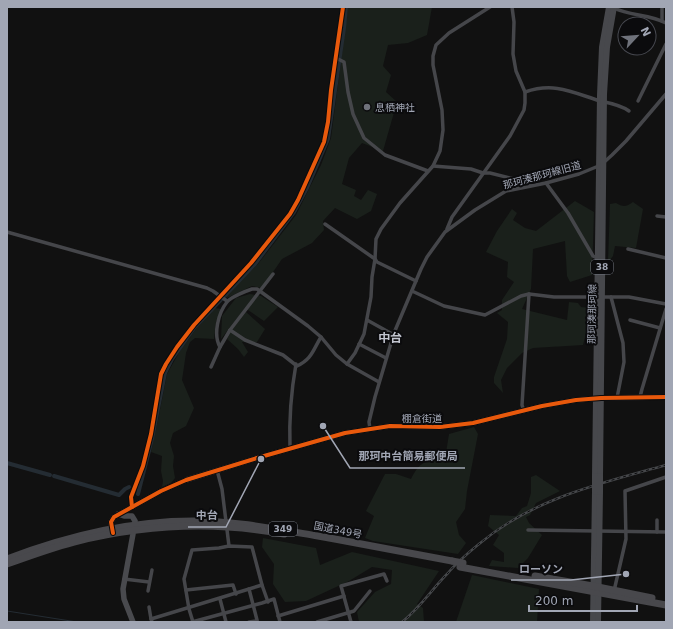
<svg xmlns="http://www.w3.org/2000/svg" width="673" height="629" font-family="'DejaVu Sans','Noto Sans JP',sans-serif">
	<rect width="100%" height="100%" fill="#111"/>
	<g fill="#1a201b">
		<path d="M348,7H432L427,35L408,43L388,45L383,66L391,75L386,92L397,102L383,151L362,143L349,158L342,184L356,190L354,196L361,200L368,190L377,194L371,211L357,219L335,208L323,221L324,230L312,243L282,259L262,288L252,286L227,298L225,296L258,264L296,215L321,165L331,138Z"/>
		<path d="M575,201L594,212L592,275L570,282L567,276L565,241L533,249L531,289L522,309L567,320L569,302L578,303L581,307L590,308L588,321L586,322L587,329L583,345L533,348L522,353L507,368L501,380L503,393L494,383V377L507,339L508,322L497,313L502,310V300L514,282L507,277L508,262L486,252L497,231L512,209L517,213L513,220L525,228L536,231Z"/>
		<path d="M633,202L643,209L636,248L615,246L613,256L608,262L610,204L616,203C623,207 626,207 633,202Z"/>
		<path d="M250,294L261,296L278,307L264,321L245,308L221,339L222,316L236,298Z"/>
		<path d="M215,308L222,309L216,322L214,339L195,338L190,342L186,353L182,380L194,408L186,426L173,433L170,443L174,456L173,466L175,478L171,483L162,487L163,481L161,471L162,456L151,452L159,415L167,374L180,351L196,329Z"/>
		<path d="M246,312L265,329L257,342H242L248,352L244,357L238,349L227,339L233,328Z"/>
		<path d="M474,427L478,434L467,491L465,509L456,522L459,535L466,543L458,554L373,541L365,538L374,516L366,511L385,474H396L411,479C420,461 426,460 445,459L449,434Z"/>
		<path d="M536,475L560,491L536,503L530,515L526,517L529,523L542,535L528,558L518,568L489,566L492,560L504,562V553L493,545L499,535L488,526L490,515L516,516L522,508L527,506L531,493V477Z"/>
		<path d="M263,538L316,548L320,565L352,552L439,571L417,604L423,608L424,622H359L357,612L375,592L391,584L392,570L372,567L349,581L306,601L285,602L273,584L274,564L262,547Z"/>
		<path d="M472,575L539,589L537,622H456Z"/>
	</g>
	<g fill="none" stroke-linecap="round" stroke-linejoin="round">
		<path stroke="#242c33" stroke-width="1" d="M7,611L77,622"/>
		<g stroke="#242c33" stroke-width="4">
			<path d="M7,463L50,475"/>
			<path d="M54,476L119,495L125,489L129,487"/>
			<path d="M138,494L152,439L165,373L172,359L194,328L255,264L294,212L307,188L328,139L344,28L346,7"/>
		</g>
		<g stroke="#45464a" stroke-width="3.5">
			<path d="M662,7V21"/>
			<path d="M614,8C630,16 650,14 666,23"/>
			<path d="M336,58L344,62L348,92L353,114L364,138L385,155L428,171"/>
			<path d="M525,92C554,82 572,92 600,101C610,103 621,105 629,111"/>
			<path d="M638,101L666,44"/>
			<path d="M433,166L471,169L483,173H490L518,180L530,186"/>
			<path d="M546,183L568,213L593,256L597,258"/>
			<path d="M657,216L666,217"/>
			<path d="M325,224L375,259L377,262L416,281"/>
			<path d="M447,229L452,217L510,136L524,110L525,103V92L516,71L513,54L514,22L512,7"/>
			<path d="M7,232L207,288L213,291L227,301"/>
			<path d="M628,249L666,258"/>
			<path d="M412,291L444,306L485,315L521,296L529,294L554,297H629L666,304"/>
			<path d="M611,297L623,343L624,362L617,398"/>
			<path d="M367,320L394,335"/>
			<path d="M630,320L660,328"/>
			<path d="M230,330L245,340L283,355L297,366C312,359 313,350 321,337"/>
			<path d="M359,344L386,358"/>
			<path d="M220,347C213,335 218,313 227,302C231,297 246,291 252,289H257L308,326L321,337L336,355L347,364L379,382"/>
			<path d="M347,364L355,353L364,334L371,297L372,277L375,259L376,239L381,229L400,203L433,166L440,151L443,130L442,110L433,65V56L436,45L449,33L490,7"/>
			<path d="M211,367L220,347L230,330L273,274"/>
			<path d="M640,397L642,389L666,309"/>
			<path d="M524,411L522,405L529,294"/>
			<path d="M370,429L369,422L375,397L394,333L421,269L427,257L445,232L475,210L506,191L546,183L579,174L601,165L612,155L626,141L666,94"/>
			<path d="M290,448C289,420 291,392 296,364"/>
			<path d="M217,470L222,489L229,546"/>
			<path d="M132,507L131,497L143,466L151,434L161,374L166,364L177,347L194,325L251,263L290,214L298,200L324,142L328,122L331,90L343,7"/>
			<path d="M657,520V532"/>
			<path d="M528,530L666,532"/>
			<path d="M124,579L149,582"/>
			<path d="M249,589L257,620"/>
			<path d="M186,590L233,585L236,594"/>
			<path d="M148,591L152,570"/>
			<path d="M614,591L626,539L625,491L666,477"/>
			<path d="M220,599L226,622"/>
			<path d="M149,607L151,619"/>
			<path d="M278,616L344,596"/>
			<path d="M152,622L151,619L262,585"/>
			<path d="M192,622L262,603L274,599L280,622"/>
			<path d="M193,622L189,609L184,579L192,550L219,548L229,546L252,547L262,585L268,602"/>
			<path d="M249,622L257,621"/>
			<path d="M317,622L354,611L370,591"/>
			<path d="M351,622L341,586L384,574L387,581"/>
		</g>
		<g stroke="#494a4e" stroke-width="5.5">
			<path d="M118,514L124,516H132L135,521"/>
			<path d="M112,532L111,522L114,517L161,491L186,480L257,458L345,433L390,426L440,427L473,423L542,406L576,400L601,398L666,397"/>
			<path d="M133,534L123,589L124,599L133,622"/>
		</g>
		<g stroke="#47484c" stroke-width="6">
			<path d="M595,476L600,95L602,47L609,7"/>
			<path d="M600,476L604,94L607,47L614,7"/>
			<path d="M593,622L595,492"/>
			<path d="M598,622L600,492"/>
		</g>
		<g stroke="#48484c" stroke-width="7">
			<path d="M7,559C67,536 128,521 193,521C235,521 276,529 318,536C363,544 408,553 452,561"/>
			<path d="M7,564C29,556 51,548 74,542C142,525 215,521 284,534"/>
			<path d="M460,567L666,605"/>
			<path d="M535,576L593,586L652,598"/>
		</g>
		<g stroke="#45474a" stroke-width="2.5">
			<path id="rail" d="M402,622C420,608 432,589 448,573C457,562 468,553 479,544C534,498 599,484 666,465"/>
		</g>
		<use href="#rail" stroke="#0b0b0d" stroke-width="1" stroke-dasharray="3" stroke-linecap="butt"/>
		<g stroke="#47484c" stroke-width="6">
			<path d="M595,492V476"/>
			<path d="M600,492V476"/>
		</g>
		<path stroke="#48484c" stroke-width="7" d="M452,561L463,563"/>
		<g stroke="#0b0b0d" stroke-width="6">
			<g id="cycleway">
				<path d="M132,507L131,497L143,466L151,434L161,374L166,364L177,347L194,325L251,263L290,214L298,200L324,142L328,122L331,90L343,7"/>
				<path d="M113,533L111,522L114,517L161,491L186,480L257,458L345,433L390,426L440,427L473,423L542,406L576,400L601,398L666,397"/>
			</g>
		</g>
		<use href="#cycleway" stroke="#e8590c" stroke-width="4"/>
	</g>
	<circle fill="#6f727b" stroke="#0b0b0d" stroke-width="1.5" cx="367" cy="107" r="4"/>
	<g text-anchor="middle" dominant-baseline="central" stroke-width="4" stroke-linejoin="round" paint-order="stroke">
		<g fill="#0b0b0d" stroke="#747882" stroke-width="1">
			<rect x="591" y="260" width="22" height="14" rx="3"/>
			<rect x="269" y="522" width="28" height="14" rx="3"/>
		</g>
		<g font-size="9" font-weight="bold" fill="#a1a6b4">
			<text x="602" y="267">38</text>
			<text x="283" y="529">349</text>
		</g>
		<g font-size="10" fill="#a1a6b4" stroke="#0b0b0d" text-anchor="start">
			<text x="375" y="107">息栖神社</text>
		</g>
		<g font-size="10" fill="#a1a6b4" stroke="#0b0b0d">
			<text transform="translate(542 175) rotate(-15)">那珂湊那珂線旧道</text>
			<text transform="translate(592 314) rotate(-89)">那珂湊那珂線</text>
			<text x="422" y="418">棚倉街道</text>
			<text transform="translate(338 530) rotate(11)">国道349号</text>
		</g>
		<g font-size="12" font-weight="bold" fill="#c2c5cf" stroke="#0b0b0d">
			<text x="390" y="338">中台</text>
		</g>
	</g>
	<path fill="none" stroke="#a1a6b4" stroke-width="1.5" d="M323 426L350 468H465M261 459L226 527H188M626 574L571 580H511"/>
	<g fill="#a1a6b4" stroke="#0b0b0d" stroke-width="1.5">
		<circle cx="323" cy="426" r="4"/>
		<circle cx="261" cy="459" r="4"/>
		<circle cx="626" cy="574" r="4"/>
	</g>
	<g font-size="11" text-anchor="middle" font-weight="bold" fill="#a1a6b4" stroke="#0b0b0d" stroke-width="4" stroke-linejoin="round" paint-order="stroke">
		<text x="408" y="460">那珂中台簡易郵便局</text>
		<text x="207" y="519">中台</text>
		<text x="541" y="573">ローソン</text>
	</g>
	<rect width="673" height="629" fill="none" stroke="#a1a6b4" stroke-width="16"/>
	<g transform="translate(637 36) rotate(64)"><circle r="19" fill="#0b0b0d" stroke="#474950"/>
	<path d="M0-3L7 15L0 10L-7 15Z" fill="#6f727b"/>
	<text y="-6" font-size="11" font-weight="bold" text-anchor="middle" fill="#a1a6b4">N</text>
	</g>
	<path d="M529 605v6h108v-6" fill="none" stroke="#a1a6b4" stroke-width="2"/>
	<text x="535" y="605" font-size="12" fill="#a1a6b4" stroke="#0b0b0d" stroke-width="3" paint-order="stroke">200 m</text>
</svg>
